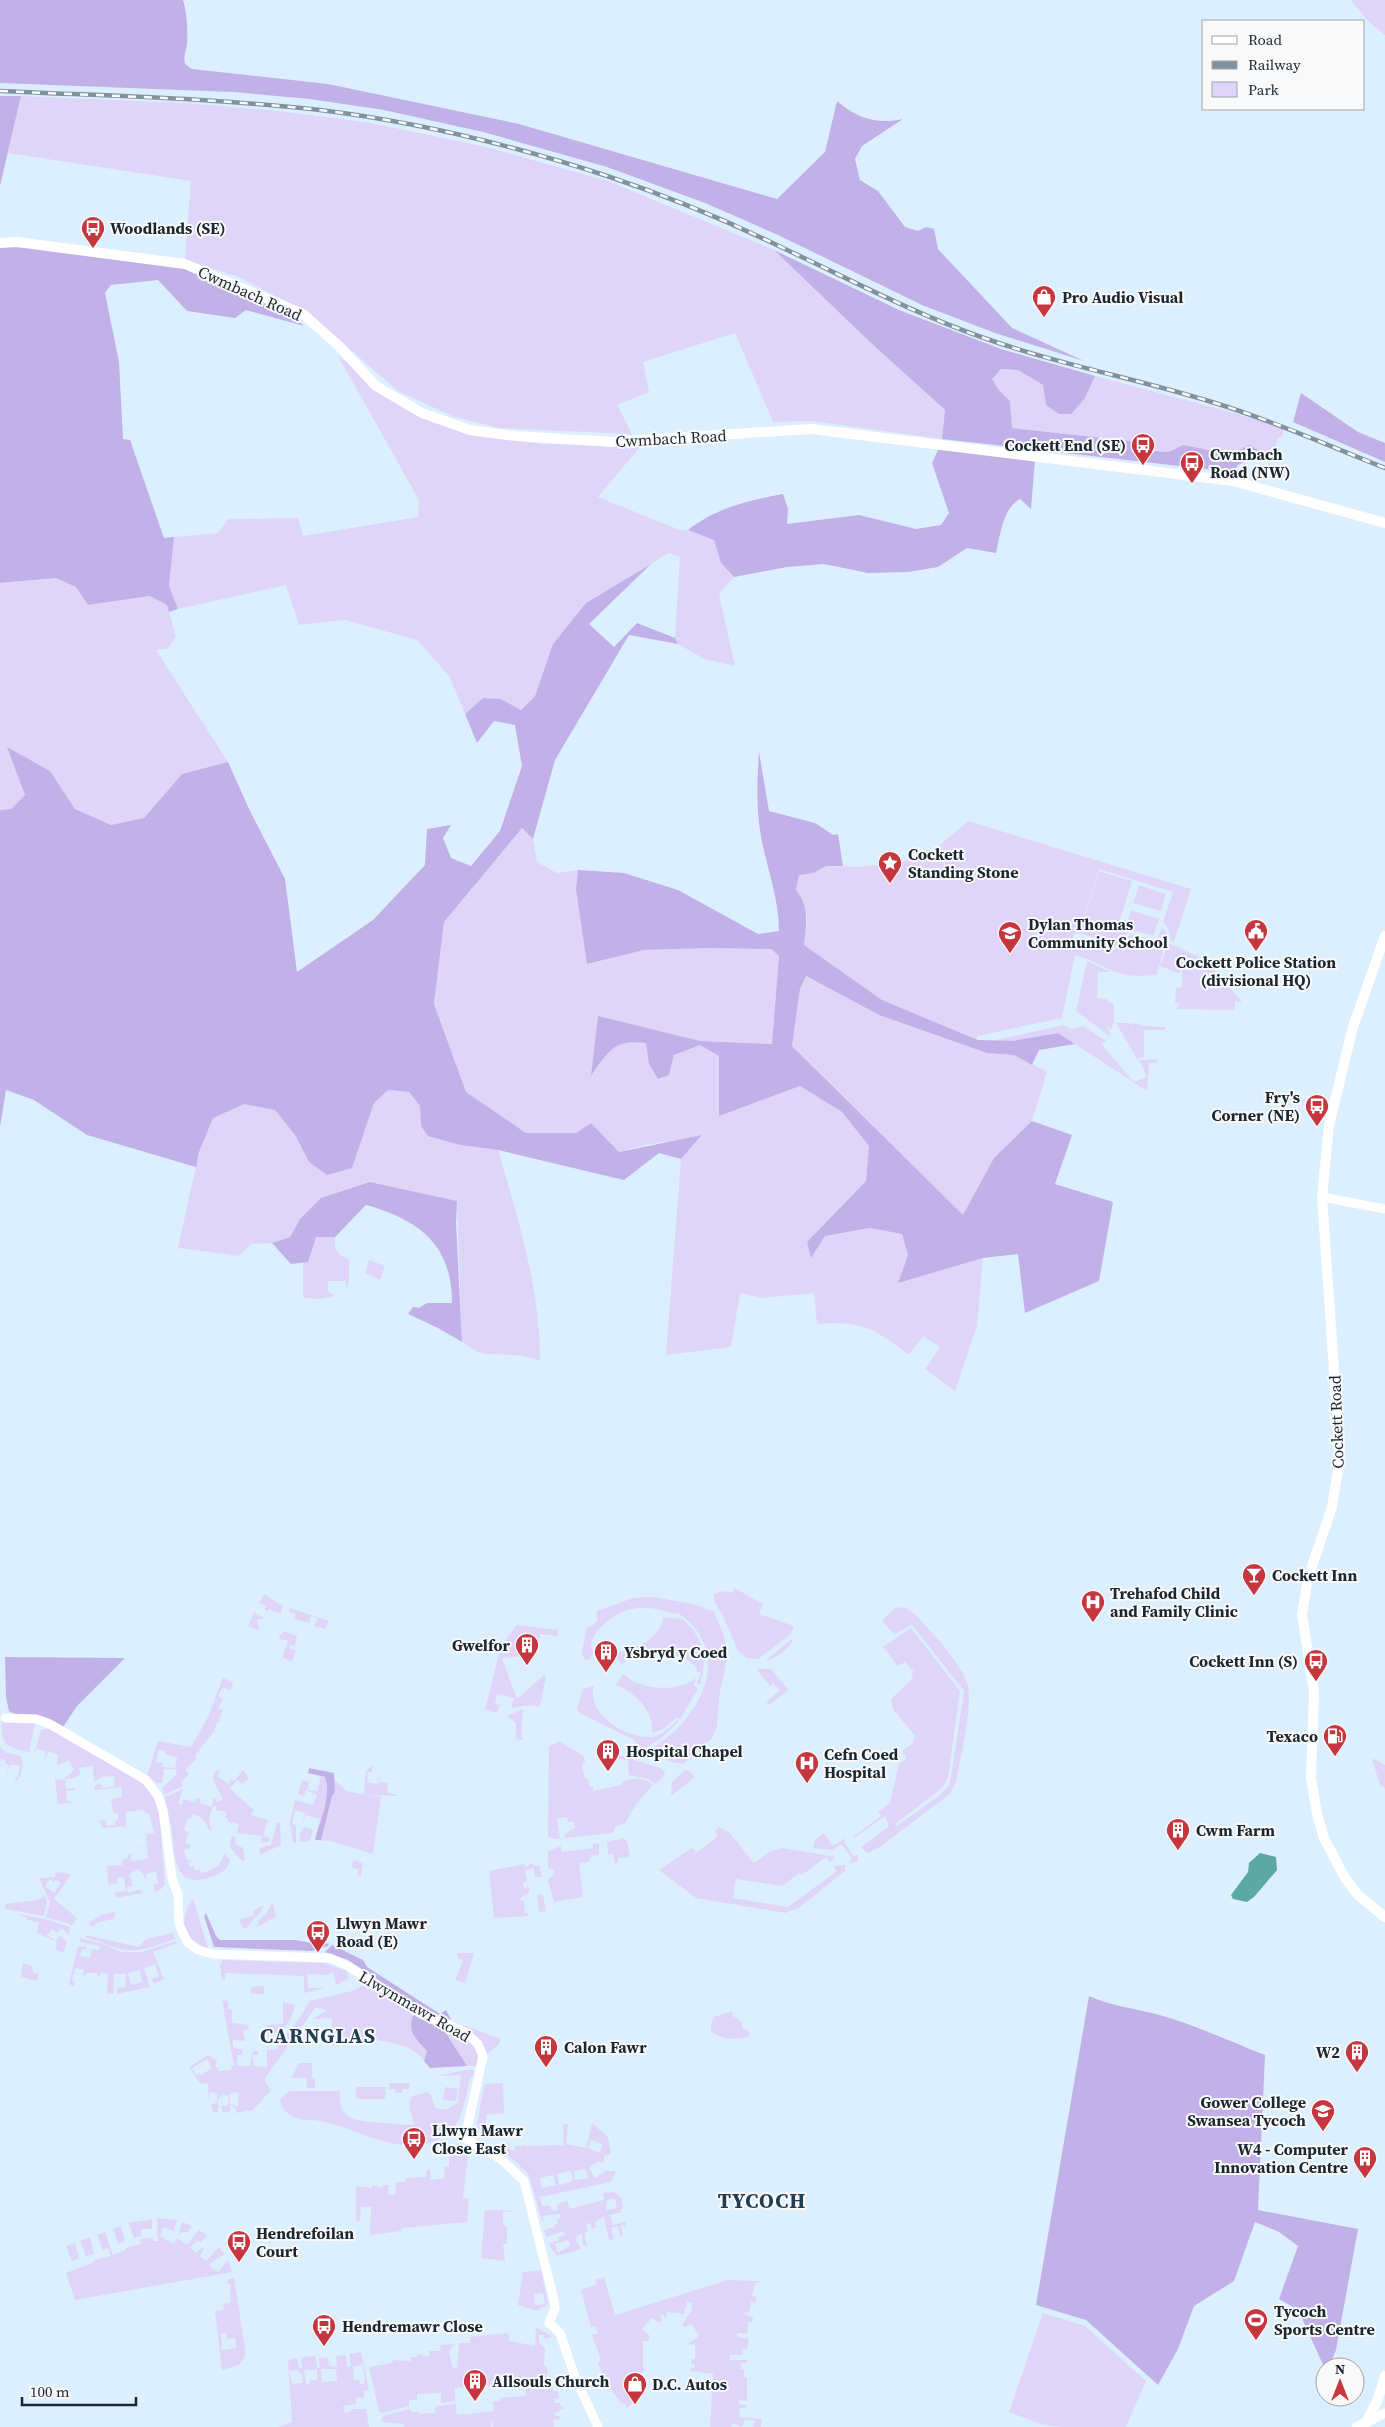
<svg xmlns="http://www.w3.org/2000/svg" width="1385" height="2427" font-family="'Source Serif 4',serif">
	<rect width="100%" height="100%" fill="#dceffe"/>
	<g fill="#dfd5f9" fill-rule="evenodd">
		<path d="M1351,0H1385V35L1367,20Z"/>
		<path d="M21,96L186,103L287,112L371,123L486,147L608,181L774,250L870,342L945,410L942,439L811,421L773,422L735,333L643,362L649,392L617,405L632,434L499,428L452,416L398,391L309,314L239,277L185,260L191,181L8,153Z"/>
		<path d="M338,356L414,414L480,437L545,444L641,446L598,497L680,530H688L714,540L721,563L734,577L719,594L735,666L704,659L678,644L675,638L680,557L669,553L586,603L553,644L535,696L521,710L501,699L483,698L465,714L449,676L417,640L345,620L299,625L286,585L178,609L169,586L174,537L218,533L228,519L298,518L303,536L418,517L419,500Z"/>
		<path d="M1001,369L1018,370L1043,385L1046,405L1085,398L1095,376L1242,415L1284,429L1282,437L1278,438L1273,459L1258,454L1259,451L1250,445L1230,454L1183,445L1169,452L1140,450L1130,441L1012,428L1010,401L998,389L992,379Z"/>
		<path d="M56,578L76,587L88,605L150,596L167,605L176,637L167,649L156,650L228,762L182,774L144,818L111,825L75,809L50,771L8,748L25,795L11,809L0,810V583Z"/>
		<path d="M968,821L1191,889L1174,942L1171,940L1168,928L1163,922L1173,892L1099,869L1079,934L1075,933L1073,938L1114,950L1131,934L1157,941L1162,927L1167,934L1157,975C1145,976 1130,977 1118,973C1103,967 1090,959 1075,955L1062,1018L978,1036L976,1039L882,1000L804,945L807,917L796,890L799,875L814,873L826,866L859,867L905,861L932,852Z"/>
		<path d="M522,828L533,839L537,862L557,873L578,870L576,889L588,964L644,950L712,948L771,949L779,956L772,1044L700,1041L598,1017L592,1075C610,1049 612,1039 646,1043L649,1064L669,1075L674,1055L700,1045L719,1055V1115L800,1086L842,1112L869,1146L866,1181L807,1242L811,1257L825,1236L870,1228L902,1234L908,1255L898,1283L983,1258L977,1326L955,1391L925,1369L940,1347L923,1336L909,1355C872,1328 865,1321 817,1324L814,1293L762,1298L740,1293L731,1347L666,1355L681,1159L702,1136L645,1145L619,1152L591,1123L576,1133H526L466,1092L434,1004L444,922Z"/>
		<path d="M1099,871L1132,881L1117,929L1128,933L1115,947L1111,946L1112,943L1080,933Z"/>
		<path d="M1139,885L1166,894L1161,911L1133,903Z"/>
		<path d="M1131,910L1159,919L1153,936L1126,928Z"/>
		<path d="M1168,943L1221,967L1214,971L1242,1002H1235V1010L1176,1009L1180,1003H1175L1176,988L1182,987V970L1178,973L1160,966Z"/>
		<path d="M1087,961L1111,972H1098L1097,998L1107,999V1001L1114,1004V1022L1111,1029L1107,1026L1111,1037L1076,1011Z"/>
		<path d="M805,976L879,1015L987,1053L1014,1055L1047,1072L1032,1121L994,1158L963,1216L792,1046L800,989Z"/>
		<path d="M1116,1023H1130L1132,1026L1133,1023C1144,1026 1153,1027 1165,1027V1030H1144V1057L1137,1059Z"/>
		<path d="M1063,1025L1071,1029L1084,1026L1106,1041L1102,1044L1105,1049L1134,1082L1147,1077L1139,1060L1157,1059V1063H1149L1147,1091L1058,1033L1012,1041H992Z"/>
		<path d="M388,1090L409,1092L420,1106L421,1126L460,1145L498,1150C518,1219 540,1287 540,1360L518,1355L485,1354L476,1351L462,1342L457,1201L370,1182L300,1219L290,1237L272,1243L251,1244L239,1256L178,1248L199,1152L213,1118L244,1103L275,1110L295,1135L309,1162L352,1168L374,1103Z"/>
		<path d="M316,1237H335C334,1250 337,1255 349,1259V1281L346,1290V1281H328V1292L335,1296L320,1299L304,1298L303,1295V1263L308,1262Z"/>
		<path d="M369,1260L385,1266L380,1280L365,1273Z"/>
		<path d="M734,1588L763,1604L759,1614L794,1626L790,1635L758,1659L747,1658L738,1651L722,1614L714,1601V1594C721,1590 725,1591 732,1593Z"/>
		<path d="M264,1594L283,1606L281,1614L269,1609L268,1611L265,1610L266,1606L259,1603Z"/>
		<path d="M652,1597L694,1604L714,1612L723,1633L728,1654L719,1697L717,1726L712,1738L683,1764L671,1762L651,1751C657,1743 670,1737 677,1729C712,1694 724,1644 678,1613L675,1614C661,1609 647,1606 632,1609C616,1612 583,1634 593,1654L589,1660H585L582,1654L586,1629L597,1622V1611L633,1598Z"/>
		<path d="M899,1607L906,1608L916,1615C931,1632 960,1661 967,1683C974,1703 960,1759 956,1782L951,1793L881,1846L868,1853L861,1847L889,1826L885,1816L854,1838L853,1837L881,1816L878,1812L890,1803L899,1764L907,1758L902,1751L913,1743L915,1736L893,1709L891,1699L913,1678L911,1675L914,1672L905,1662L898,1666L883,1647L911,1628L960,1691L948,1777L942,1788L895,1824L897,1826L939,1796L950,1784L964,1691L912,1625L894,1634L882,1621L893,1610Z"/>
		<path d="M290,1608L329,1621L325,1629L314,1626L318,1618L311,1616L309,1623L294,1619L296,1614L289,1611Z"/>
		<path d="M255,1610V1614L265,1618L257,1620L259,1630L248,1626Z"/>
		<path d="M663,1617L682,1619C704,1637 708,1659 700,1685L697,1683L701,1673L697,1671C694,1653 646,1649 633,1655C627,1658 626,1663 621,1664L614,1653C633,1651 662,1638 663,1617Z"/>
		<path d="M517,1625L558,1630V1636L540,1634L537,1655L502,1658L517,1699L544,1675L546,1677L540,1707L531,1705L511,1708L514,1698L497,1694L495,1704L500,1705L497,1713L485,1710L501,1646Z"/>
		<path d="M284,1631L297,1636L295,1646L290,1645L289,1648L296,1651L292,1662L283,1657L281,1661L288,1641L278,1638Z"/>
		<path d="M793,1638C792,1647 775,1660 765,1661Z"/>
		<path d="M758,1669H771L789,1690L769,1705L766,1701L780,1691L773,1683L770,1686L757,1670Z"/>
		<path d="M623,1674C627,1676 630,1680 635,1682C653,1690 680,1691 696,1678L694,1685L698,1689L680,1719L677,1717L663,1729L652,1733C655,1711 634,1692 616,1685Z"/>
		<path d="M223,1678L233,1682L231,1691L223,1687L218,1696L223,1699L218,1708L223,1710L219,1719L221,1722L218,1721L214,1730L217,1731L213,1732L195,1756L197,1758L185,1770L189,1774L181,1782L183,1786L163,1795V1787L176,1775L177,1769H164L162,1783H157L147,1776L158,1741L191,1747L208,1717ZM158,1750L165,1751V1754L177,1757L175,1768L162,1767L163,1763L156,1762Z"/>
		<path d="M594,1686C586,1716 629,1739 652,1737C661,1737 671,1726 677,1720L679,1721L660,1739L642,1750L634,1740L579,1713L577,1708L583,1689Z"/>
		<path d="M523,1709L521,1737H524L521,1740L516,1739V1723L507,1716Z"/>
		<path d="M5,1718L36,1719L29,1752C7,1748 0,1745 2,1721Z"/>
		<path d="M45,1729H51L144,1783L156,1801L159,1811L165,1884L160,1890L154,1892V1884L158,1883L156,1871L146,1874L147,1880L139,1869L129,1874L133,1886L127,1887L128,1893L140,1889L142,1893L116,1898L115,1892L126,1891L124,1877L117,1878V1883L108,1885L107,1866L122,1865V1860L128,1858L129,1853L133,1854L131,1855V1861L148,1859L147,1847H134L147,1846L146,1834L154,1833L149,1813H145V1810L126,1812V1826L103,1828L99,1821L106,1820L107,1826L115,1825V1821L118,1820V1814L113,1812L111,1799L122,1797V1787L94,1790L95,1786L100,1783L102,1788L115,1786L114,1776L101,1777L94,1782L93,1766L79,1768L80,1774L75,1778L65,1779L66,1789L74,1788L75,1790L66,1791L67,1801L77,1802L58,1804L55,1779L63,1780L74,1770L69,1760L57,1765L58,1755L49,1751L44,1760L46,1752L37,1748L33,1758L41,1730Z"/>
		<path d="M559,1741L584,1756L585,1763L582,1764L585,1779H588L590,1787H593V1791L621,1785L623,1781C633,1779 643,1776 653,1785L637,1803L625,1823L615,1827L613,1833L566,1838L564,1836L568,1832L575,1828L574,1822H568L567,1817L557,1818L560,1839H554L548,1836L549,1746Z"/>
		<path d="M0,1747L7,1753L21,1756C24,1762 22,1776 16,1781L15,1777H18L20,1765H9L7,1775L8,1764H5V1760L1,1759L0,1763Z"/>
		<path d="M616,1754L660,1768L665,1772L664,1776L655,1784L648,1779L629,1775L628,1760L617,1759Z"/>
		<path d="M1372,1758L1385,1765V1788L1380,1786Z"/>
		<path d="M373,1764L372,1772H368L367,1782L378,1784L380,1773L379,1782L398,1784L388,1783L387,1792L399,1796L368,1795L381,1797L373,1854L331,1841L315,1840L320,1819L306,1815L302,1824L305,1813L295,1810L292,1824L296,1825V1843L293,1842L290,1822L295,1800L313,1805L317,1795L306,1790L304,1796L298,1794L302,1780L309,1782L308,1790L317,1791L321,1777L311,1775L333,1779L347,1791L367,1795L364,1794L366,1771Z"/>
		<path d="M218,1770H221L217,1776L228,1784L232,1779L234,1781L243,1770L249,1778L242,1784L237,1780L230,1789L254,1810L251,1815L268,1820L263,1836L270,1838L268,1842L261,1843L262,1836L237,1833L239,1824L228,1822V1819L225,1818L227,1812L216,1810V1806L212,1807L209,1819L211,1830L210,1831C206,1822 202,1815 192,1815L191,1819L188,1818L184,1830L191,1833H188L185,1843L190,1845V1848L184,1850L187,1860H193L188,1862L190,1867L194,1866L195,1871L200,1869V1873C213,1871 222,1866 224,1853L230,1860C228,1870 221,1874 211,1877C174,1890 175,1858 172,1831C170,1820 167,1808 165,1797L183,1789L178,1804L182,1805L183,1799L195,1802L196,1798L201,1799L200,1803L212,1807L214,1797L218,1802L223,1799L213,1780L214,1772Z"/>
		<path d="M685,1770L689,1771L695,1777L671,1796L672,1782Z"/>
		<path d="M277,1822L280,1823L281,1845L260,1855L259,1848L271,1845Z"/>
		<path d="M304,1827L313,1830L310,1841L300,1842V1833Z"/>
		<path d="M718,1827L729,1832L754,1863L769,1852L782,1848L836,1857L830,1862L826,1857L802,1875L799,1873L782,1886L736,1879L733,1898L788,1907L837,1871L833,1866L845,1865V1871L800,1907L785,1913L696,1898L659,1870L690,1849L693,1848L696,1853L718,1836L715,1832Z"/>
		<path d="M824,1833L833,1846L846,1838L844,1842L854,1857L858,1854V1861L849,1863L852,1858L841,1844L833,1850L813,1848L815,1840Z"/>
		<path d="M232,1836L236,1837L235,1844L243,1848L245,1861L241,1860L229,1846Z"/>
		<path d="M624,1838L627,1842L630,1857L618,1858V1863L615,1864L613,1854H608L607,1842Z"/>
		<path d="M593,1843L599,1844V1855L592,1856L588,1862L579,1863L583,1897L554,1902L548,1880L554,1874V1870L548,1868V1851L561,1846L562,1852L593,1848Z"/>
		<path d="M354,1860L363,1863L361,1876L357,1875L359,1870L351,1867Z"/>
		<path d="M533,1863L534,1866L539,1865L542,1877H535L534,1868L525,1870L527,1881L523,1882L524,1888L530,1887L528,1894L520,1898L521,1901H524L525,1913H528V1916L494,1918L489,1871L524,1864L525,1867Z"/>
		<path d="M62,1872L71,1875L54,1899L77,1918L73,1925L46,1917L50,1902L39,1878L55,1877V1873ZM50,1879L54,1882L56,1880L61,1883L54,1893L45,1886Z"/>
		<path d="M543,1894L546,1911L539,1912L537,1895Z"/>
		<path d="M45,1895L47,1902L44,1916L5,1909V1904L38,1900Z"/>
		<path d="M193,1898L208,1948C182,1939 178,1921 193,1898Z"/>
		<path d="M273,1902L276,1917L257,1927L259,1920L266,1914Z"/>
		<path d="M263,1905L261,1911L246,1928H243L239,1920L254,1915L253,1911Z"/>
		<path d="M115,1912L114,1919L99,1922L92,1927L88,1923L101,1915Z"/>
		<path d="M17,1914L45,1919L70,1927L69,1935L62,1928L57,1933L52,1929L47,1935L56,1941L60,1936L67,1941L64,1952L56,1950L57,1942L37,1933L39,1922L27,1920V1918Z"/>
		<path d="M173,1933L175,1939C159,1944 137,1954 120,1949C109,1946 99,1940 86,1938V1935L139,1947L146,1939Z"/>
		<path d="M80,1938L107,1945L121,1952H142L175,1941L178,1943L153,1952L164,1979L154,1984L152,1979L147,1981L150,1987L117,1994V1988L125,1987L126,1974H114L113,1994H107L108,1974L102,1973L97,1977V1973H86L85,1976H83L84,1970L75,1968L72,1980L75,1981L74,1987L69,1984L78,1946L86,1947V1950L82,1949L80,1956L90,1958L92,1949L99,1950L100,1946L80,1942ZM155,1964L159,1976L148,1980L144,1968ZM140,1970L142,1982L131,1985L128,1973Z"/>
		<path d="M457,1953H474L465,1983L455,1980L463,1961L458,1958Z"/>
		<path d="M223,1960L325,1963L346,1971L349,1978L336,1985L333,1972L325,1975L307,1974L308,1988H325L304,1993V1976L225,1973V1980H222L220,1965Z"/>
		<path d="M23,1963L32,1966L33,1972L39,1974L37,1981L21,1977Z"/>
		<path d="M365,1984L413,2015C407,2032 416,2039 427,2051L424,2061C412,2041 367,2037 346,2041C341,2042 338,2045 332,2045V2018L313,2019L327,2010L315,2008L265,2078V2082L271,2090L253,2110L236,2113V2108L230,2105V2112H222V2107H218V2112H213L212,2106L208,2105V2084L200,2083L189,2067L208,2055L217,2060L215,2068H218V2071L232,2070L231,2066H234L222,2000L228,2001V2009H232V2023L249,2025L248,2030H243L245,2041L233,2040V2047L243,2050L242,2055H237V2066H250L253,2051H258V2055H253V2066L267,2067V2050L278,2049L280,2040L291,2030L310,2001L352,1991ZM207,2059L212,2068L201,2075L199,2073L196,2075L192,2068ZM209,2092L217,2093V2103L208,2105ZM234,2092L239,2093L238,2107L230,2104V2094ZM222,2095H229L228,2106H218V2098L221,2097Z"/>
		<path d="M264,1986V1994H251V1987Z"/>
		<path d="M283,2002L295,2005C292,2020 284,2033 268,2035L266,2032L267,2025L283,2024Z"/>
		<path d="M733,2011L732,2015L742,2022V2028L748,2030L750,2037C736,2039 722,2041 711,2031V2024L714,2017Z"/>
		<path d="M463,2025L501,2039L498,2045L486,2055L482,2045Z"/>
		<path d="M444,2030C468,2032 479,2043 478,2066H467Z"/>
		<path d="M299,2063H312V2078H315V2088H307L306,2078H291Z"/>
		<path d="M472,2069L475,2073L470,2078C465,2099 463,2125 444,2138L436,2132L434,2134L440,2139C400,2159 359,2128 320,2121C307,2119 304,2122 290,2115C284,2111 281,2106 280,2099L289,2091H340C336,2123 364,2122 387,2123C397,2124 406,2125 415,2125C412,2115 407,2108 411,2097L427,2092L431,2095L435,2108C445,2111 450,2109 458,2102L461,2075L435,2076Z"/>
		<path d="M389,2083H410V2089H402V2093H396L395,2089H389Z"/>
		<path d="M503,2083L504,2113L486,2115V2129H479L477,2124L484,2086L486,2084Z"/>
		<path d="M356,2087H386L385,2099H356Z"/>
		<path d="M445,2087L458,2089L456,2101L443,2100Z"/>
		<path d="M592,2123L608,2137L611,2154L604,2156V2161L601,2163L599,2161L589,2168L595,2178L606,2171H616L611,2182L540,2197L542,2206H550L553,2211L558,2210L557,2204L567,2201L570,2209L604,2200L603,2193L614,2192L621,2197L623,2208L620,2210L621,2212L610,2215L613,2225L626,2221L625,2229L624,2225L620,2226L623,2233L620,2237L618,2226L611,2228L614,2239L609,2240L604,2217L595,2222L596,2228L592,2229L590,2223L586,2224L588,2232L584,2233L587,2247L583,2245L582,2234L578,2235L575,2239L581,2249L557,2256L548,2244L559,2240L558,2237L565,2235L564,2231L546,2237L544,2230L555,2227V2224L558,2223L557,2219L561,2218L560,2214L543,2216L544,2221L542,2222L529,2175L516,2162L497,2148L502,2143H509V2149L514,2151L515,2146H522V2144L525,2146L564,2145L563,2124H568L566,2144L586,2148ZM591,2140L603,2145L599,2153L588,2148ZM586,2169L588,2178L575,2180L574,2171ZM571,2171L573,2181L559,2185L557,2174ZM553,2175L556,2185L542,2188L540,2178ZM615,2198L617,2208L606,2210L607,2200ZM568,2240L570,2245L558,2253L555,2244Z"/>
		<path d="M465,2152L468,2158L463,2198H469L467,2222L402,2228L401,2231L370,2235L371,2207H361L360,2221H356V2186L372,2188V2185L382,2188L383,2185H389L388,2194L395,2195L396,2182H405L406,2178L426,2177L427,2170H430L431,2180L445,2178L444,2167L449,2166V2156Z"/>
		<path d="M485,2210L518,2211L503,2212V2224L507,2228V2244H503L505,2261L481,2258Z"/>
		<path d="M157,2218L177,2220L174,2231L163,2227L160,2236L174,2244L177,2238L187,2245L199,2230L207,2235L201,2242L197,2240L190,2248L197,2253L202,2247L204,2249L200,2256L206,2261L219,2247L225,2254L209,2264L213,2270L216,2269L218,2272L228,2260L232,2272L75,2300L66,2273L95,2262L94,2260L111,2256L108,2248L103,2250L97,2235L105,2232L113,2255L126,2250V2248L141,2244L140,2239L153,2238V2241H158Z"/>
		<path d="M152,2219V2229H141V2236L134,2238L128,2223Z"/>
		<path d="M182,2222L192,2226L188,2232H182L178,2237Z"/>
		<path d="M121,2226L125,2241L118,2244L113,2229Z"/>
		<path d="M90,2237L94,2254L86,2256L80,2241Z"/>
		<path d="M75,2243L79,2258L72,2261L66,2246Z"/>
		<path d="M541,2270L548,2304L537,2311L518,2305L523,2272ZM543,2293L545,2304L535,2305L534,2294Z"/>
		<path d="M603,2274L615,2315L728,2280L759,2281V2283H755L752,2296L756,2297V2302H751L749,2313L745,2312V2315L753,2317L752,2322H748L747,2334L737,2333V2337L749,2339L747,2349H743L742,2355H730V2360H747V2363H741V2369H744V2377H747V2401L739,2400V2404L747,2405L746,2408H740L739,2417L762,2419L761,2427H753L755,2421L745,2419L742,2427L733,2423L731,2427H710L713,2374L691,2371V2368H695V2364L691,2363L692,2359H695V2345L688,2344L699,2336L692,2324L685,2327L682,2325L693,2308L691,2307L692,2303L687,2302L684,2314L667,2312L666,2319L663,2314L660,2315L662,2321L659,2323L652,2318L642,2329L650,2336L648,2341H643V2368L645,2371L642,2372L639,2388L645,2389V2393L627,2408L624,2403L622,2404L609,2387L598,2364L601,2360L592,2335L598,2333L595,2326L591,2327L581,2290L597,2284L595,2280L603,2278Z"/>
		<path d="M234,2277L246,2355L239,2365L222,2370L215,2311L224,2310L223,2304L231,2303L230,2283L227,2284V2281ZM221,2333H226L227,2339L235,2338L236,2348L222,2350Z"/>
		<path d="M1043,2313L1085,2326L1146,2381L1126,2427H1063L1040,2424L1009,2412Z"/>
		<path d="M536,2327L551,2336V2338H544V2335H539V2342L545,2348L544,2365L548,2369L547,2379L552,2380L553,2391H558L559,2399H555V2403H560V2406H563V2409H559L560,2412L554,2413L555,2416H559L560,2419L553,2420L554,2427H493L492,2417L491,2427H404V2424L381,2422L383,2416L410,2409L411,2412H418L419,2414L435,2413V2406L456,2404V2413L459,2415L494,2411L493,2401H499V2398L526,2396L525,2384L455,2388V2401L441,2403V2393L417,2394V2400H409V2406L382,2413L379,2411L369,2367L391,2363L394,2360L411,2361V2357H417L418,2354L429,2357V2351H441L440,2345L455,2344L449,2350L452,2367L457,2368L459,2343H470V2337L506,2333L509,2334V2341L535,2346Z"/>
		<path d="M361,2352L369,2390L364,2391V2397L355,2398L356,2404L343,2406L344,2413L351,2412V2409H366L369,2427H278L292,2422L288,2360L297,2358L299,2368H302L301,2357L315,2356L317,2368H320L319,2358L328,2357L329,2365L334,2367L337,2366L336,2356L346,2355L347,2367L351,2366L349,2354ZM363,2364L365,2383L360,2384L359,2380H354L353,2367ZM321,2369H336L337,2381L322,2382ZM299,2370V2373H302L303,2383L292,2384L289,2371ZM304,2370H317V2380H310V2384H306Z"/>
	</g>
	<g fill="#c1b1e8">
		<path d="M0,0H183C187,13 188,30 187,44C186,52 183,56 185,64L192,69L328,84L519,124L777,199L825,152L837,101C856,118 878,125 903,119L862,146L855,159L860,180L878,191L905,227L918,231L926,227L934,229L938,249L1012,328L1084,361L995,333L922,305L778,235L705,203L607,167L483,132L384,110L310,99L233,92L0,83Z"/>
		<path d="M0,96H21L0,186Z"/>
		<path d="M16,246L186,267L293,316L304,326L246,310L235,318L187,311L158,280L111,285L105,293L119,362L123,439L130,440L164,538L174,537L169,586L178,609L169,612L167,605L150,596L88,605L76,587L56,578L0,583V247Z"/>
		<path d="M774,250L899,310L1001,349L1095,376L1085,398L1071,414H1059L1046,405L1043,385L1018,370L1001,369L992,379L998,389L1010,401L1012,428L1130,441L1140,450L1169,452L1183,445L1230,454L1250,445L1259,451L1257,456L1238,465L1233,472L942,439L945,410L870,342Z"/>
		<path d="M1301,393L1358,432L1385,443V462L1293,422Z"/>
		<path d="M939,448L1035,460L1031,509L1020,499C1003,508 1000,535 996,553L967,548L938,567L908,572L868,573L824,564L787,567L734,577L721,563L714,540L688,530C718,507 747,501 783,494L788,509L787,524L859,515L916,529L941,525L949,513L932,463Z"/>
		<path d="M651,564L589,624L614,647L637,623L675,638L678,644L629,635L555,760L533,839L522,828L444,922L434,1004L466,1092L526,1133H576L591,1123L619,1152L702,1135L681,1159L659,1153L624,1180L498,1150L460,1145L428,1136L421,1126L420,1106L409,1092L388,1090L374,1103L352,1168L327,1175L309,1162L295,1135L275,1110L244,1104L213,1118L199,1152L196,1167L87,1135L34,1100L6,1090L0,1127V810L11,809L25,795L7,747L50,771L75,809L111,825L144,818L182,774L228,762L250,811L285,879L297,972L373,920L425,865L427,829L451,825L443,838L451,858L471,866L500,831L522,766L515,725L494,721L477,743L465,714L483,698L501,699L521,710L535,696L553,644L586,603Z"/>
		<path d="M759,752L769,811L815,823L833,835L838,834L843,866H826L814,873L799,875L796,890C810,907 806,924 804,945L882,1000L978,1040L1012,1041L1058,1033L1075,1044L1039,1050L1032,1065L1014,1055L987,1053L879,1015L806,976L800,989L792,1046L963,1215L994,1158L1032,1121L1072,1135L1055,1184L1113,1202L1099,1281L1025,1313L1018,1254L983,1258L898,1283L908,1255L902,1234L870,1228L825,1236L811,1258L807,1242L866,1181L869,1146L842,1112L800,1086L719,1116V1056L700,1045L674,1055L669,1075L658,1079L649,1064L646,1043C613,1039 608,1052 591,1076L598,1016L700,1041L772,1044L779,956L771,949L712,948L644,950L587,964L576,889L578,870L624,873L678,890L758,934L779,931C779,899 767,868 761,837C756,808 757,781 759,752Z"/>
		<path d="M370,1182L457,1201L456,1223L462,1342L438,1328L408,1314L413,1307L419,1308L427,1303H452C452,1244 419,1220 366,1205L335,1237H316L308,1262L291,1264L272,1243L290,1237L300,1219L321,1198Z"/>
		<path d="M5,1657L125,1658L77,1706L63,1727C42,1712 26,1721 9,1711L6,1697Z"/>
		<path d="M309,1768L334,1773L335,1792L332,1796L321,1840H315C320,1820 332,1797 325,1777L308,1773Z"/>
		<path d="M206,1913L216,1936L220,1940H295L312,1943L313,1945L329,1943L328,1946L312,1951L214,1947L204,1916Z"/>
		<path d="M332,1945L363,1960L367,1967L440,2014L446,2010L451,2019L445,2020L418,2007L348,1960L325,1952Z"/>
		<path d="M1089,1996C1112,2006 1131,2008 1156,2014C1193,2024 1229,2041 1265,2055L1258,2210L1358,2229L1336,2350L1329,2367L1325,2369L1298,2310L1279,2299L1298,2246L1279,2232L1255,2222L1234,2281L1194,2306L1178,2349L1158,2385L1086,2320L1036,2305Z"/>
		<path d="M413,2015L444,2030L467,2066L430,2068L424,2061L427,2051C416,2039 407,2032 413,2015Z"/>
	</g>
	<path fill="#5ba9a0" d="M1260,1853L1276,1857L1277,1870L1254,1897L1247,1902L1233,1899L1231,1895L1248,1872L1249,1863Z"/>
	<g fill="none" stroke-linecap="round" stroke-linejoin="round">
		<g stroke="#fff" stroke-width="9">
			<path d="M1322,1197L1385,1209"/>
			<path d="M5,1718L36,1719L48,1723L146,1780L158,1796L163,1811L172,1878L178,1895L179,1924L187,1942L198,1950L212,1954L330,1958L348,1966L421,2013L465,2032L478,2044L483,2056L465,2138L502,2160L524,2181L554,2300L555,2308L549,2323L560,2333L575,2377L598,2427"/>
			<path d="M1365,2426L1366,2423L1385,2413"/>
		</g>
		<g stroke="#fff" stroke-width="10">
			<path d="M0,243L17,242L185,264L303,314L339,346L376,386L422,413L470,430L516,436L612,442L811,429L1233,481L1385,523"/>
			<path d="M1385,936L1353,1027L1329,1125L1322,1197L1340,1457L1332,1507L1308,1578L1302,1614L1314,1692L1311,1778L1317,1814L1324,1838L1345,1878L1358,1895L1385,1917"/>
			<path d="M1357,2427L1366,2423L1378,2399L1385,2376"/>
		</g>
		<g stroke="#82919e" stroke-width="4.5">
			<path id="rail" d="M0,91C107,96 213,98 320,110C418,122 516,146 610,177C670,197 728,221 785,249C851,280 915,314 984,338C1060,365 1139,379 1215,403C1274,421 1329,446 1385,468"/>
		</g>
		<use href="#rail" stroke="#f9f9f9" stroke-width="2.5" stroke-dasharray="8" stroke-linecap="butt"/>
	</g>
	<defs>
		<g id="bus-pin" transform="scale(1.25)"><path d="M0 17L-7.5 6A9.5 9.5 0 1 1 7.5 6Z" fill="#c6363f" stroke="#f9f9f9"/><path d="M-5-6H5V4H4V6H2V4H-2V6H-4V4H-5ZM-3.5-4V0h7V-4ZM-3.5 1.2v1.5H-2V1.2ZM2 1.2v1.5H3.5V1.2Z" fill="#fff"/></g>
		<g id="shop-pin" transform="scale(1.25)"><path d="M0 17L-7.5 6A9.5 9.5 0 1 1 7.5 6Z" fill="#c6363f" stroke="#f9f9f9"/><path d="M-5-2.5h2.3a2.7 3.5 0 0 1 5.4 0H5L5.5 6h-11ZM-1.5-2.5h3a1.5 2.3 0 0 0-3 0Z" fill="#fff"/></g>
		<g id="sight-pin" transform="scale(1.25)"><path d="M0 17L-7.5 6A9.5 9.5 0 1 1 7.5 6Z" fill="#c6363f" stroke="#f9f9f9"/><path d="M0-6L1.8-2.2L6-1.7L2.9 1.2L3.7 5.4L0 3.3L-3.7 5.4L-2.9 1.2L-6-1.7L-1.8-2.2Z" fill="#fff"/></g>
		<g id="civic-pin" transform="scale(1.25)"><path d="M0 17L-7.5 6A9.5 9.5 0 1 1 7.5 6Z" fill="#c6363f" stroke="#f9f9f9"/><path d="M-.6-6.5H3V-4.5H.6V-3L4-1V1h2V6H-6V1h2V-1L-.6-3ZM-1.2 2.5V6h2.4V2.5Z" fill="#fff"/></g>
		<g id="school-pin" transform="scale(1.25)"><path d="M0 17L-7.5 6A9.5 9.5 0 1 1 7.5 6Z" fill="#c6363f" stroke="#f9f9f9"/><path d="M0-5L7-2L0 1L-7-2ZM-4 1L0 2.5L4 1V4Q0 6-4 4Z" fill="#fff"/></g>
		<g id="bar-pin" transform="scale(1.25)"><path d="M0 17L-7.5 6A9.5 9.5 0 1 1 7.5 6Z" fill="#c6363f" stroke="#f9f9f9"/><path d="M-6-5H6L.8 .8V4.5H3.5V6h-7V4.5H-.8V.8Z" fill="#fff"/></g>
		<g id="hospital-pin" transform="scale(1.25)"><path d="M0 17L-7.5 6A9.5 9.5 0 1 1 7.5 6Z" fill="#c6363f" stroke="#f9f9f9"/><path d="M-5-5h3v3.5h4V-5h3V5h-3V1.5h-4V5h-3Z" fill="#fff"/></g>
		<g id="building-pin" transform="scale(1.25)"><path d="M0 17L-7.5 6A9.5 9.5 0 1 1 7.5 6Z" fill="#c6363f" stroke="#f9f9f9"/><path d="M-4-6H4V6H1V3H-1V6H-4ZM-2.5-4.3h1.7v1.8h-1.7ZM.8-4.3h1.7v1.8H.8ZM-2.5-1h1.7V.8h-1.7ZM.8-1h1.7V.8H.8Z" fill="#fff"/></g>
		<g id="fuel-pin" transform="scale(1.25)"><path d="M0 17L-7.5 6A9.5 9.5 0 1 1 7.5 6Z" fill="#c6363f" stroke="#f9f9f9"/><path d="M-5.5-6h7V0h2V4h1.3V-2.5L3-4.5l.8-.8L6-3V5H2.5V1h-1V6h-7ZM-4.2-4.7v3.2H.2V-4.7Z" fill="#fff"/></g>
		<g id="university-pin" transform="scale(1.25)"><path d="M0 17L-7.5 6A9.5 9.5 0 1 1 7.5 6Z" fill="#c6363f" stroke="#f9f9f9"/><path d="M0-5L7-2L0 1L-7-2ZM-4 1L0 2.5L4 1V4Q0 6-4 4Z" fill="#fff"/></g>
		<g id="stadium-pin" transform="scale(1.25)"><path d="M0 17L-7.5 6A9.5 9.5 0 1 1 7.5 6Z" fill="#c6363f" stroke="#f9f9f9"/><path d="M0-5a6.5 5 0 1 0 0 10a6.5 5 0 1 0 0-10ZM-3.5-1.8h7v3.6h-7Z" fill="#fff"/></g>
	</defs>
	<g fill-rule="evenodd">
		<use href="#bus-pin" x="93" y="228"/>
		<use href="#shop-pin" x="1044" y="297"/>
		<use href="#bus-pin" x="1143" y="445"/>
		<use href="#bus-pin" x="1192" y="463"/>
		<use href="#sight-pin" x="890" y="863"/>
		<use href="#civic-pin" x="1256" y="931"/>
		<use href="#school-pin" x="1010" y="933"/>
		<use href="#bus-pin" x="1317" y="1106"/>
		<use href="#bar-pin" x="1254" y="1575"/>
		<use href="#hospital-pin" x="1093" y="1602"/>
		<use href="#building-pin" x="527" y="1645"/>
		<use href="#building-pin" x="606" y="1652"/>
		<use href="#bus-pin" x="1316" y="1661"/>
		<use href="#fuel-pin" x="1335" y="1736"/>
		<use href="#building-pin" x="608" y="1751"/>
		<use href="#hospital-pin" x="807" y="1763"/>
		<use href="#building-pin" x="1178" y="1830"/>
		<use href="#bus-pin" x="318" y="1932"/>
		<use href="#building-pin" x="546" y="2047"/>
		<use href="#building-pin" x="1357" y="2052"/>
		<use href="#university-pin" x="1323" y="2111"/>
		<use href="#bus-pin" x="414" y="2139"/>
		<use href="#building-pin" x="1365" y="2158"/>
		<use href="#bus-pin" x="239" y="2242"/>
		<use href="#stadium-pin" x="1256" y="2320"/>
		<use href="#bus-pin" x="324" y="2326"/>
		<use href="#building-pin" x="475" y="2381"/>
		<use href="#shop-pin" x="635" y="2384"/>
	</g>
	<g text-anchor="middle" dominant-baseline="central" stroke-width="4" stroke-linejoin="round" paint-order="stroke">
		<g font-size="16" font-weight="bold" fill="#1a2630" stroke="#f9f9f9" text-anchor="start">
			<text x="110" y="228">Woodlands (SE)</text>
			<text x="1062" y="297">Pro Audio Visual</text>
			<text x="1126" y="445" text-anchor="end">Cockett End (SE)</text>
			<text x="1210" y="454">Cwmbach<tspan x="1210" dy="18">Road (NW)</tspan></text>
			<text x="908" y="854">Cockett<tspan x="908" dy="18">Standing Stone</tspan></text>
			<text x="1028" y="924">Dylan Thomas<tspan x="1028" dy="18">Community School</tspan></text>
			<text x="1256" y="962" text-anchor="middle">Cockett Police Station<tspan x="1256" dy="18">(divisional HQ)</tspan></text>
			<text x="1300" y="1097" text-anchor="end">Fry's<tspan x="1300" dy="18">Corner (NE)</tspan></text>
			<text x="1272" y="1575">Cockett Inn</text>
			<text x="1110" y="1593">Trehafod Child<tspan x="1110" dy="18">and Family Clinic</tspan></text>
			<text x="510" y="1645" text-anchor="end">Gwelfor</text>
			<text x="624" y="1652">Ysbryd y Coed</text>
			<text x="1298" y="1661" text-anchor="end">Cockett Inn (S)</text>
			<text x="1318" y="1736" text-anchor="end">Texaco</text>
			<text x="626" y="1751">Hospital Chapel</text>
			<text x="824" y="1754">Cefn Coed<tspan x="824" dy="18">Hospital</tspan></text>
			<text x="1196" y="1830">Cwm Farm</text>
			<text x="336" y="1923">Llwyn Mawr<tspan x="336" dy="18">Road (E)</tspan></text>
			<text x="564" y="2047">Calon Fawr</text>
			<text x="1340" y="2052" text-anchor="end">W2</text>
			<text x="1306" y="2102" text-anchor="end">Gower College<tspan x="1306" dy="18">Swansea Tycoch</tspan></text>
			<text x="432" y="2130">Llwyn Mawr<tspan x="432" dy="18">Close East</tspan></text>
			<text x="1348" y="2149" text-anchor="end">W4 - Computer<tspan x="1348" dy="18">Innovation Centre</tspan></text>
			<text x="256" y="2233">Hendrefoilan<tspan x="256" dy="18">Court</tspan></text>
			<text x="1274" y="2311">Tycoch<tspan x="1274" dy="18">Sports Centre</tspan></text>
			<text x="342" y="2326">Hendremawr Close</text>
			<text x="492" y="2381">Allsouls Church</text>
			<text x="652" y="2384">D.C. Autos</text>
		</g>
		<g font-size="16" fill="#1a2630" stroke="#f9f9f9">
			<text transform="translate(250 293) rotate(24)">Cwmbach Road</text>
			<text transform="translate(671 438) rotate(-3)">Cwmbach Road</text>
			<text transform="translate(1336 1422) rotate(-92)">Cockett Road</text>
			<text transform="translate(415 2006) rotate(30)">Llwynmawr Road</text>
		</g>
		<g font-size="21" font-weight="bold" letter-spacing="1" fill="#223d52" stroke="#f9f9f9">
			<text x="318" y="2035">CARNGLAS</text>
			<text x="762" y="2200">TYCOCH</text>
		</g>
	</g>
	<rect x="1202" y="20" width="162" height="90" fill="#f9f9f9" stroke="#a0a5a9"/>
	<rect x="1212" y="36" width="25" height="8" fill="#ffffff" stroke="#a0a5a9"/>
	<text x="1248" y="45" font-size="15" fill="#1a2630">Road</text>
	<rect x="1212" y="61" width="25" height="8" fill="#82919e" stroke="#a0a5a9"/>
	<text x="1248" y="70" font-size="15" fill="#1a2630">Railway</text>
	<rect x="1212" y="82" width="25" height="15" fill="#dfd5f9" stroke="#a0a5a9"/>
	<text x="1248" y="95" font-size="15" fill="#1a2630">Park</text>
	<g transform="translate(1340 2382)"><circle r="24" fill="#f9f9f9" stroke="#a0a5a9"/>
	<path d="M0-4L9 19L0 12L-9 19Z" fill="#c6363f"/>
	<text y="-8" font-size="14" font-weight="bold" text-anchor="middle" fill="#1a2630">N</text>
	</g>
	<path d="M22 2397v8h114v-8" fill="none" stroke="#1a2630" stroke-width="2.5"/>
	<text x="30" y="2397" font-size="15" fill="#1a2630" stroke="#f9f9f9" stroke-width="4" paint-order="stroke">100 m</text>
</svg>
